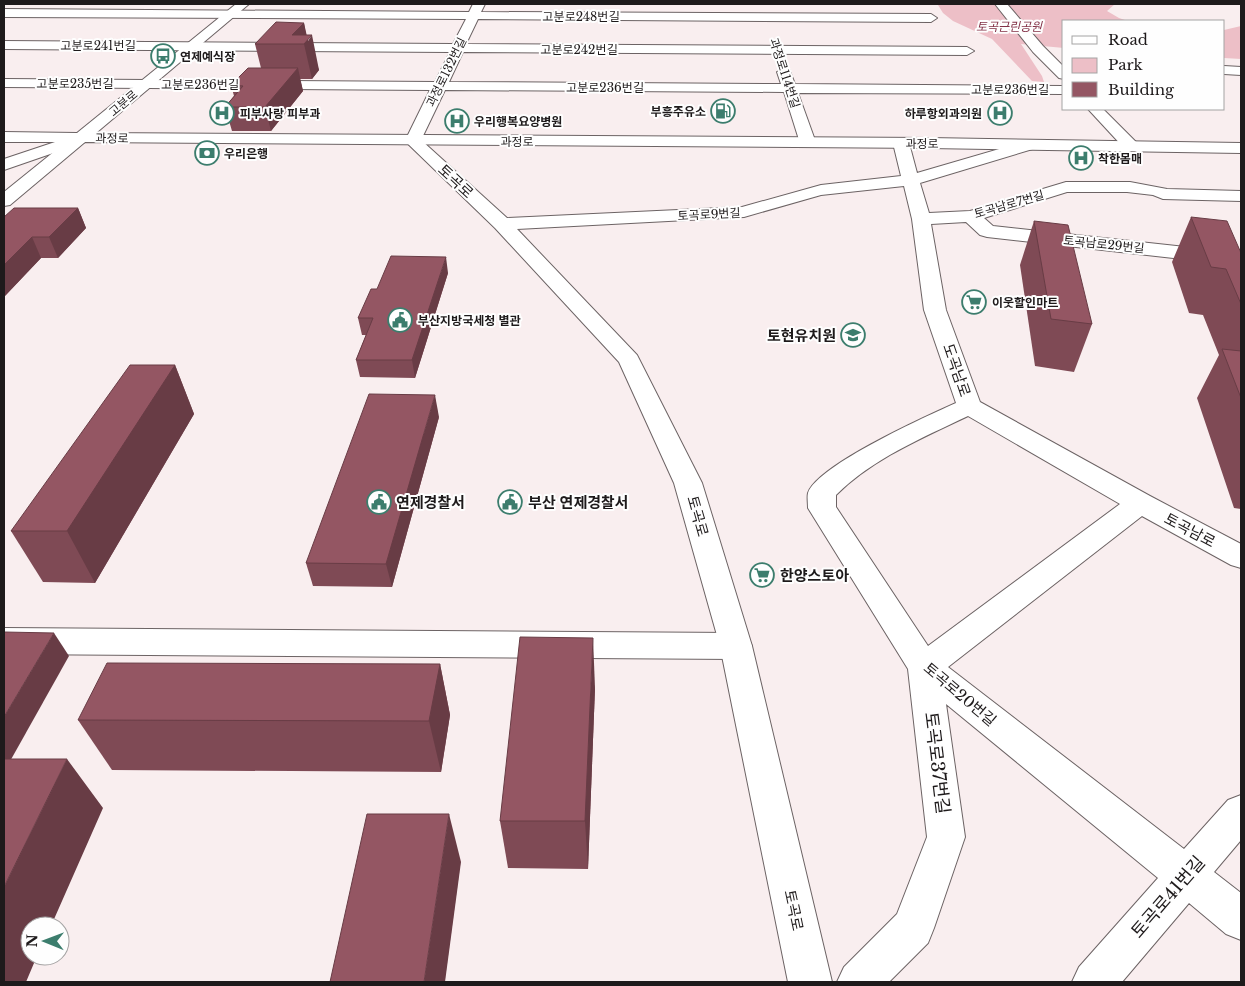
<svg xmlns="http://www.w3.org/2000/svg" width="1245" height="986" font-family="'Libre Baskerville','Noto Sans KR',serif">
	<rect width="100%" height="100%" fill="#f9eeef"/>
	<g fill="#edbfc7">
		<path d="M940,4H1115L1107,11L1119,18L1128,21H1064V48L1021,44L1042,76L1044,82L1032,81L992,39L953,21L943,13L938,5Z"/>
		<path d="M1241,26V59L1224,58V30Z"/>
	</g>
	<g fill="none" stroke-linecap="round" stroke-linejoin="round">
		<g stroke="#6c6364" stroke-width="2">
			<g id="street">
				<path d="M473,4H485L481,12L931,14L937,18L931,22L478,19L466,44L967,47L974,51L967,55L463,52L449,82L781,84L777,72L784,68L789,69L795,84L1064,86V94L798,93L816,143L814,146H802L800,143L784,92L445,90L421,140L507,218L742,207L821,185L901,176L893,143L895,140H907L909,143L917,173L1030,140L1036,142L1038,145L1036,148L920,183L929,213L970,211L1066,182H1130L1167,189L1241,191V201L1163,199L1153,195L1127,192H1067L984,218L993,226L1213,250L1241,260V273L1209,262L987,237L980,235L966,222L931,224L946,310L980,402L1150,496L1241,544V568L1231,565L1142,516L948,667L1184,849L1228,800L1241,795V840L1214,872L1241,893V940L1226,934L1189,903L1122,982H1072L1079,967L1158,878L946,704L965,837L934,928L928,943L889,982H837L844,967L897,914L927,837L908,669L808,508C808,503 807,497 808,493C818,465 927,416 956,403L924,310L912,219L904,186L821,195L744,217L517,229L637,355L702,483L752,646L832,982H788L720,646L674,483L619,362L495,228L405,141L430,90L4,87V79L435,82L450,52L4,49V41L453,44L466,19L4,17V9L469,12ZM968,416L1120,504L928,646L836,507V495C872,459 922,438 968,416Z"/>
				<path d="M995,4H1007L1043,46L1064,67V79L1059,78L1033,52Z"/>
				<path d="M1224,66L1241,67V75L1224,74Z"/>
				<path d="M1088,109H1103L1137,143L1139,146L1137,149H1125Z"/>
				<path d="M82,133L88,135L90,138L88,141L4,170V159Z"/>
			</g>
		</g>
		<g stroke="#6c6364" stroke-width="2">
			<g id="secondary">
				<path d="M236,4H249L96,133L929,138L1241,143V153L929,148L85,142L10,205L4,206V192L66,142H4V132L77,133Z"/>
				<path d="M4,628L736,633L747,637L752,646L747,655L736,659L4,654Z"/>
			</g>
		</g>
		<use href="#street" fill="#fff" fill-rule="evenodd"/>
		<use href="#secondary" fill="#fff" fill-rule="evenodd"/>
	</g>
	<g fill="#7f4a55">
		<path d="M304,23L306,35L319,70L312,79H300L303,91L271,131H232L225,107L234,96L231,85L261,68L255,44Z"/>
		<path d="M78,208L86,228L58,258H41L4,297V217Z"/>
		<path d="M1191,217L1241,253V509L1234,508L1197,398L1219,355L1203,315L1189,313L1172,262Z"/>
		<path d="M1034,221L1092,324L1074,372L1035,366L1020,265Z"/>
		<path d="M448,273L415,378L360,377L356,360L366,335H362L358,318L377,289Z"/>
		<path d="M175,365L194,414L95,583L43,582L11,531Z"/>
		<path d="M439,417L392,587L313,586L306,563Z"/>
		<path d="M440,664L450,715L441,772L112,770L78,720Z"/>
		<path d="M595,688L588,869L508,868L500,821Z"/>
	</g>
	<g fill="#683c45">
		<path d="M304,23L308,41L312,35L319,70L312,79L304,44L292,35Z"/>
		<path d="M298,68L303,91L271,131L265,107Z"/>
		<path d="M78,208L86,228L58,258L49,237Z"/>
		<path d="M32,237L41,258L4,297V265Z"/>
		<path d="M446,257L448,273L415,378L412,360Z"/>
		<path d="M175,365L194,414L95,583L67,531Z"/>
		<path d="M435,395L439,417L392,587L386,564Z"/>
		<path d="M54,633L69,656L4,772V717Z"/>
		<path d="M593,638L595,688L588,869L585,821Z"/>
		<path d="M440,664L450,715L441,772L429,721Z"/>
		<path d="M67,759L103,808L51,926H30V956H37L26,982H4V887Z"/>
		<path d="M449,814L461,862L445,982H424Z"/>
	</g>
	<g fill="#945663" stroke="#683c45">
		<path d="M276,22L304,23L292,35H312L304,44H255Z"/>
		<path d="M248,68H298L265,107H225L243,86L231,85Z"/>
		<path d="M14,208H78L49,237H32L4,265V217Z"/>
		<path d="M1191,217L1227,221L1241,253V304L1226,269L1211,267Z"/>
		<path d="M1034,221L1068,225L1092,324L1051,319Z"/>
		<path d="M391,256L446,257L412,360H356L373,318H358L371,289H377Z"/>
		<path d="M1222,349L1241,351V398Z"/>
		<path d="M130,365H175L67,531H11Z"/>
		<path d="M369,394L435,395L386,564L306,563Z"/>
		<path d="M4,632L54,633L4,717Z"/>
		<path d="M520,637L593,638L585,821H500Z"/>
		<path d="M107,663L440,664L429,721L78,720Z"/>
		<path d="M4,759H67L4,887Z"/>
		<path d="M367,814H449L424,982H330Z"/>
	</g>
	<defs>
		<g id="bus-ring" transform="scale(1.25)"><circle r="9.5" fill="#fefefe" stroke="#3c7d6d" stroke-width="1.5"/><path d="M-5-6H5V4H4V6H2V4H-2V6H-4V4H-5ZM-3.5-4V0h7V-4ZM-3.5 1.2v1.5H-2V1.2ZM2 1.2v1.5H3.5V1.2Z" fill="#3c7d6d"/></g>
		<g id="fuel-ring" transform="scale(1.25)"><circle r="9.5" fill="#fefefe" stroke="#3c7d6d" stroke-width="1.5"/><path d="M-5.5-6h7V0h2V4h1.3V-2.5L3-4.5l.8-.8L6-3V5H2.5V1h-1V6h-7ZM-4.2-4.7v3.2H.2V-4.7Z" fill="#3c7d6d"/></g>
		<g id="hospital-ring" transform="scale(1.25)"><circle r="9.5" fill="#fefefe" stroke="#3c7d6d" stroke-width="1.5"/><path d="M-5-5h3v3.5h4V-5h3V5h-3V1.5h-4V5h-3Z" fill="#3c7d6d"/></g>
		<g id="bank-ring" transform="scale(1.25)"><circle r="9.5" fill="#fefefe" stroke="#3c7d6d" stroke-width="1.5"/><path d="M-6-4H6V4H-6ZM0-2.3a2.3 2.3 0 1 0 0 4.6a2.3 2.3 0 1 0 0-4.6Z" fill="#3c7d6d"/></g>
		<g id="supermarket-ring" transform="scale(1.25)"><circle r="9.5" fill="#fefefe" stroke="#3c7d6d" stroke-width="1.5"/><path d="M-6-5.5h2.5l.6 2H6L4.5 2H-2.5L-4.4-4H-6ZM-1.5 3.2a1.3 1.3 0 1 0 .1 0ZM3 3.2a1.3 1.3 0 1 0 .1 0Z" fill="#3c7d6d"/></g>
		<g id="civic-ring" transform="scale(1.25)"><circle r="9.5" fill="#fefefe" stroke="#3c7d6d" stroke-width="1.5"/><path d="M-.6-6.5H3V-4.5H.6V-3L4-1V1h2V6H-6V1h2V-1L-.6-3ZM-1.2 2.5V6h2.4V2.5Z" fill="#3c7d6d"/></g>
		<g id="school-ring" transform="scale(1.25)"><circle r="9.5" fill="#fefefe" stroke="#3c7d6d" stroke-width="1.5"/><path d="M0-5L7-2L0 1L-7-2ZM-4 1L0 2.5L4 1V4Q0 6-4 4Z" fill="#3c7d6d"/></g>
	</defs>
	<g fill-rule="evenodd">
		<use href="#bus-ring" x="163" y="56"/>
		<use href="#fuel-ring" x="723" y="111"/>
		<use href="#hospital-ring" x="222" y="113"/>
		<use href="#hospital-ring" x="1000" y="113"/>
		<use href="#hospital-ring" x="457" y="121"/>
		<use href="#bank-ring" x="207" y="153"/>
		<use href="#hospital-ring" x="1081" y="158"/>
		<use href="#supermarket-ring" x="974" y="302"/>
		<use href="#civic-ring" x="400" y="320"/>
		<use href="#school-ring" x="853" y="335"/>
		<use href="#civic-ring" x="379" y="502"/>
		<use href="#civic-ring" x="510" y="502"/>
		<use href="#supermarket-ring" x="762" y="575"/>
	</g>
	<g text-anchor="middle" dominant-baseline="central" stroke-width="4" stroke-linejoin="round" paint-order="stroke">
		<g font-size="12" fill="#1e1a1b" stroke="#fefefe">
			<text x="581" y="16">고분로248번길</text>
			<text x="98" y="45">고분로241번길</text>
			<text x="579" y="49">고분로242번길</text>
			<text transform="translate(446 72) rotate(-64)">과정로132번길</text>
			<text transform="translate(785 73) rotate(72)">과정로114번길</text>
			<text x="75" y="83">고분로235번길</text>
			<text x="200" y="84">고분로236번길</text>
			<text x="605" y="87">고분로236번길</text>
			<text x="1010" y="89">고분로236번길</text>
			<text transform="translate(123 103) rotate(-40)">고분로</text>
			<text transform="translate(112 138) rotate(1)">과정로</text>
			<text x="517" y="141">과정로</text>
			<text x="922" y="143">과정로</text>
			<text transform="translate(1009 204) rotate(-16)">토곡남로7번길</text>
			<text transform="translate(709 214) rotate(-3)">토곡로9번길</text>
			<text transform="translate(1104 244) rotate(6)">토곡남로29번길</text>
		</g>
		<g font-size="12" font-style="italic" fill="#823046" stroke="#fefefe">
			<text x="1009" y="26">토곡근린공원</text>
		</g>
		<g font-size="12" font-weight="bold" fill="#1e1a1b" stroke="#fefefe" text-anchor="start">
			<text x="180" y="56">연제예식장</text>
			<text x="706" y="111" text-anchor="end">부흥주유소</text>
			<text x="240" y="113">피부사랑 피부과</text>
			<text x="982" y="113" text-anchor="end">하루항외과의원</text>
			<text x="474" y="121">우리행복요양병원</text>
			<text x="224" y="153">우리은행</text>
			<text x="1098" y="158">착한몸매</text>
			<text x="992" y="302">이웃할인마트</text>
			<text x="418" y="320">부산지방국세청 별관</text>
		</g>
		<g font-size="15" fill="#1e1a1b" stroke="#fefefe">
			<text transform="translate(456 181) rotate(43)">토곡로</text>
			<text transform="translate(957 370) rotate(71)">도곡남로</text>
			<text transform="translate(698 516) rotate(74)">토곡로</text>
			<text transform="translate(1190 530) rotate(28)">토곡남로</text>
			<text transform="translate(960 694) rotate(40)">토곡로20번길</text>
			<text transform="translate(794 910) rotate(78)">토곡로</text>
		</g>
		<g font-size="15" font-weight="bold" fill="#1e1a1b" stroke="#fefefe" text-anchor="start">
			<text x="836" y="335" text-anchor="end">토현유치원</text>
			<text x="396" y="502">연제경찰서</text>
			<text x="528" y="502">부산 연제경찰서</text>
			<text x="780" y="575">한양스토아</text>
		</g>
		<g font-size="18" fill="#1e1a1b" stroke="#fefefe">
			<text transform="translate(937 763) rotate(83)">토곡로37번길</text>
			<text transform="translate(1168 897) rotate(-49)">토곡로41번길</text>
		</g>
	</g>
	<rect width="1245" height="986" fill="none" stroke="#1e1a1b" stroke-width="10"/>
	<rect x="1062" y="20" width="162" height="90" fill="#fefefe" stroke="#a4a3a3"/>
	<rect x="1072" y="36" width="25" height="8" fill="#ffffff" stroke="#a4a3a3"/>
	<text x="1108" y="45" font-size="15" fill="#1e1a1b">Road</text>
	<rect x="1072" y="58" width="25" height="15" fill="#edbfc7" stroke="#a4a3a3"/>
	<text x="1108" y="70" font-size="15" fill="#1e1a1b">Park</text>
	<rect x="1072" y="82" width="25" height="15" fill="#945663" stroke="#a4a3a3"/>
	<text x="1108" y="95" font-size="15" fill="#1e1a1b">Building</text>
	<g transform="translate(45 941) rotate(271)"><circle r="24" fill="#fefefe" stroke="#a4a3a3"/>
	<path d="M0-4L9 19L0 12L-9 19Z" fill="#3c7d6d"/>
	<text y="-8" font-size="14" font-weight="bold" text-anchor="middle" fill="#1e1a1b">N</text>
	</g>
</svg>
